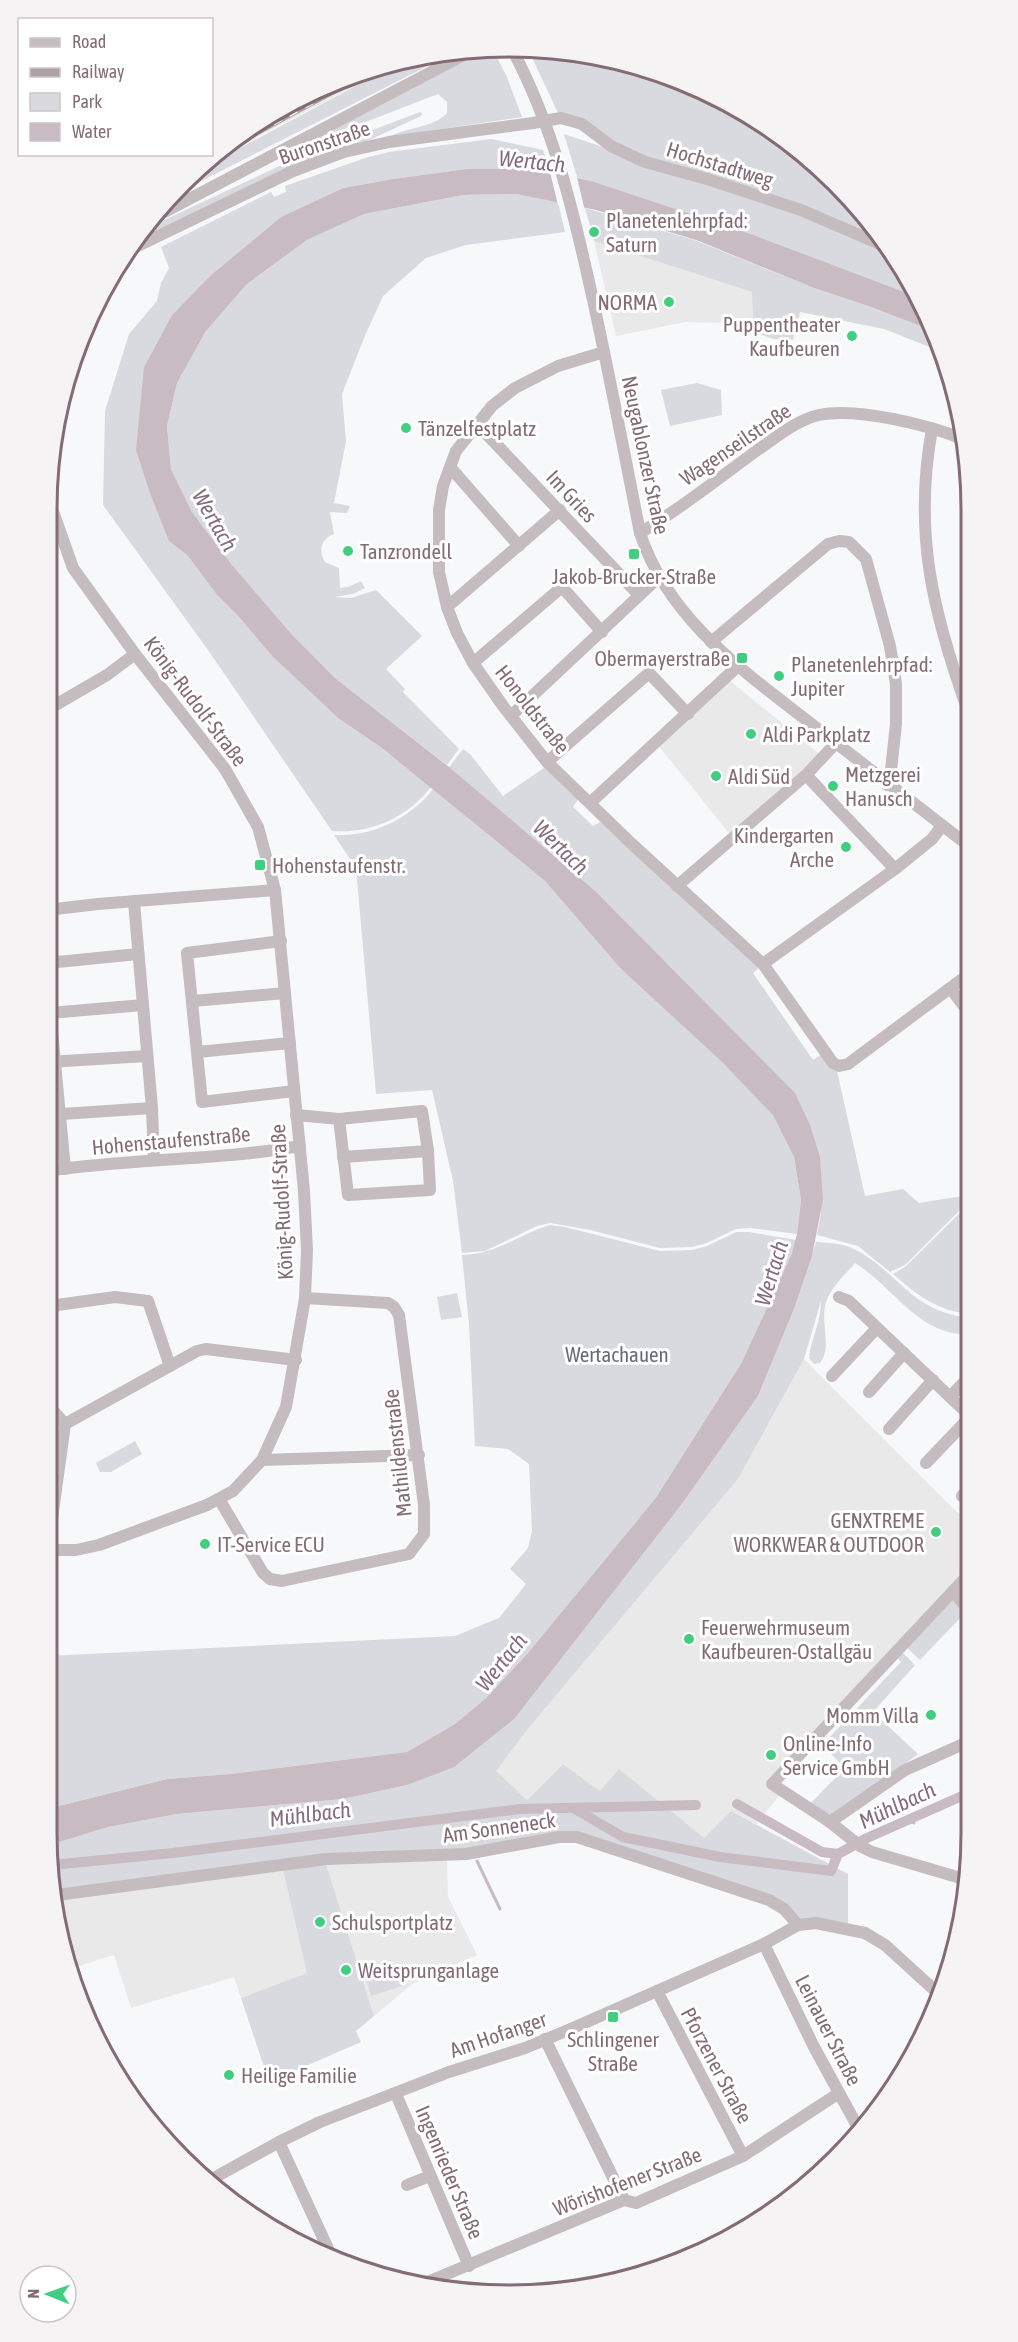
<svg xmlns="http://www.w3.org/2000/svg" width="1018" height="2342" font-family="'Asap Condensed',sans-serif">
	<rect width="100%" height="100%" fill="#f7f8f9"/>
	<g fill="#eae9ea">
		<path d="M404,60L261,135L195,172L228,142L305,94L390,62Z"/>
		<path d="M594,241L752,292V319L745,318L726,323L685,322L616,336Z"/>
		<path d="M728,679L822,756L732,837L658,745Z"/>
		<path d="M804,1359L971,1526V1568L766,1785L780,1795L756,1824L731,1811L704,1839L680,1820L600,1791L563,1764L527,1800L495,1771L527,1730L738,1479Z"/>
		<path d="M447,1860L448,1897L477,1955L412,1984L374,2016L326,1864Z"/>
		<path d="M283,1870L308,1973L241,1998L234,1977L131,2008L114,1955L69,1969L58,1900Z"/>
	</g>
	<g fill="#d8dadf">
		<path d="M489,48H492L507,77L522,117L389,137C407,127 433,128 447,113V102L438,94L293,150Z"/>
		<path d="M528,49L570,51L658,71L790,142L876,227L885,244L646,160L558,113Z"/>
		<path d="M457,51L168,198L195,172L404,60Z"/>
		<path d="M420,112L422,113L421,116L365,142L289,167L135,240L143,230L286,163Z"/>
		<path d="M564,134L801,213L889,251L915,296L751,234L577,177Z"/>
		<path d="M491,139L543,150L550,171L466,169L393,179L343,188L281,217L211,275L172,315L144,367L169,541L188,556L217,595L240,618L272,656L338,718L382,748L431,787C407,818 370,834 332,831L208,650L103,505L105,411L129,334L157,301L161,283L169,268L161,247L271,192L274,197L286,192L285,186L365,158L389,152Z"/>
		<path d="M516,194L558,202L565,232L466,245L426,258L383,296L364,338L342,394L346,441L334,503L350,506L347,513L330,512L334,534C321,539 318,550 325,562L339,568L340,588L348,587L361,581L365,588L353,594L335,597L351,598L376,590L422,636L386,669L405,689L403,692L459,749L447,765L335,678L292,636L232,565L192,512L171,469L167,426L177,383L206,331L247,284L307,240L364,214L463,195Z"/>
		<path d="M585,208L694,240L814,288L871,307L936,332L942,352L884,329L800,312L793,340L774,339L753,332L752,292L594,241Z"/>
		<path d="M697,383L721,390L722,415L670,426L661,390Z"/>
		<path d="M463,749L470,754L503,796L547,766L579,798L573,807L593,826L602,821L760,967L753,973L813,1060L822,1054L837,1071L865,1196L903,1189L919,1203L962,1196L970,1197V1200L905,1265L890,1272L858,1246L817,1235L821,1213L820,1157L449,767Z"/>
		<path d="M433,789L544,880L621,969L723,1063L774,1115L794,1157L801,1200L797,1234L750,1228L736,1229L707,1243L692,1247L660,1248L590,1230L550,1223L537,1226L485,1251L462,1253L453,1181L432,1090L376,1094L356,868L334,835C372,837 410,819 433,789Z"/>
		<path d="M970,1203V1314C937,1311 917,1295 893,1274L905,1267Z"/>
		<path d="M550,1225L565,1227L660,1251L692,1250L707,1246L736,1232H749L796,1240L792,1253L742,1362L655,1499L527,1654L486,1698L455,1724L407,1752L230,1774L167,1779L47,1809V1656L455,1636L499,1618L526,1584L510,1569L528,1548L532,1531L529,1464L508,1449L475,1446L469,1325L462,1255C498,1254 517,1235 550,1225Z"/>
		<path d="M816,1242C830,1243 844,1243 856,1250C902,1275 910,1311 970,1318V1334C919,1337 894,1287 855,1263C845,1275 828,1290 825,1306C821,1325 832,1347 820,1363L814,1364L809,1358C811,1338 821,1323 821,1301L804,1359L738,1479L527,1730L496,1771L527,1800L563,1764L600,1791L619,1769L704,1838L731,1811L848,1874V1925L799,1921L786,1907L598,1840L467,1849L56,1891L48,1845L108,1827L177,1814L343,1799L407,1785L684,1501L758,1396L794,1309Z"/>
		<path d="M457,1293L462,1317L441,1320L437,1297Z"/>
		<path d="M135,1441L142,1454L111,1472H100L96,1463Z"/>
		<path d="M952,1598L964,1614L920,1660L906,1647Z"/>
		<path d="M900,1650L915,1665L873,1712L918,1754L829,1819L808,1806L845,1768L822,1745L901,1662L895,1655Z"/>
		<path d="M326,1864L374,2016L356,2031L361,2042L269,2082L241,1998L307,1973L283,1870Z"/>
		<path d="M395,1963L402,1986L371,1996L364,1972Z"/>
	</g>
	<path fill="#c8bbc1" d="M466,169H533L558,173L594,182L751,234L915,296L936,332L871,307L814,288L696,240L596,210L516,194L463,195L364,214L307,240L247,284L206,331L177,383L167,426L171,469L192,512L232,565L292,635L335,678L449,767L595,891L795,1093L810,1125L820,1157L823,1200L812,1256L794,1309L758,1396L684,1501L514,1719L454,1767L407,1785L343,1799L177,1814L108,1827L49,1845L47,1809L167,1779L230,1774L407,1752L455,1724L486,1698L527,1654L655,1499L742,1362L792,1253L797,1234L801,1200L794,1157L773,1115L723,1063L621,969L544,880L382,748L338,718L272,656L240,618L217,595L188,556L169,541L150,493L136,450L144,367L172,315L211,275L281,217L343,188L393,179Z"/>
	<path fill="#f7f8f9" d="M549,168L576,173L585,211L558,205Z"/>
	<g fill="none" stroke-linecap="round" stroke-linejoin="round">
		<g stroke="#c8bbc1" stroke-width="3">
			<path d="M908,1820L914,1823"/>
			<path d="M477,1861L500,1909"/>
		</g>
		<g stroke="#c8bbc1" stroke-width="10">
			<path d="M737,1804L822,1852L838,1854L867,1838L971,1792"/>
			<path d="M575,1809L623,1837L720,1857L831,1871L838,1854"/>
			<path d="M52,1865L173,1853L520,1809L696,1805"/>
		</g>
		<g stroke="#c4bcbf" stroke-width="12">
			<path d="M512,49C554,128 574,213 593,300C610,378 625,456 640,533C669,622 748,674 818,729C868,768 918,807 969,846"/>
			<path d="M151,219L477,48"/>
			<path d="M129,250L291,172L344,152L389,142L533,123L561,118L582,124L611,146L645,162L707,179L801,210L887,247"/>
			<path d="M604,352L558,366L515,388L492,406L456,451L443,486L439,510V572L447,607L457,633L473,663L503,706L547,762L632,844L763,964L833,1063L839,1066L848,1064L969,974"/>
			<path d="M477,424L639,595"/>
			<path d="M932,429C913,533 933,613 968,711"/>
			<path d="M450,467L519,546"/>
			<path d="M640,533C682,508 720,477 759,449C778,436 797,420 819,415C856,407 930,425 965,440"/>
			<path d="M447,607L560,510"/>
			<path d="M711,642L828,544L839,541L849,542L866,559L890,646L896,684V724L890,779L887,785"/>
			<path d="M473,663L562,587L602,632"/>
			<path d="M47,710L107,675L135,654"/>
			<path d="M511,716L659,577"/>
			<path d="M547,762L649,673L688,714"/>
			<path d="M806,775L895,869"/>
			<path d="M591,802L738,666"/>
			<path d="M677,886L806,775L836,743"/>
			<path d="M134,902L152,1108L154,1160"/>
			<path d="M47,910L98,904L275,890"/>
			<path d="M281,941L187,953L202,1102L294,1091"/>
			<path d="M47,963L138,954"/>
			<path d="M763,964L895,869L932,839L942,826"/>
			<path d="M47,977L65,1169"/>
			<path d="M951,989L969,1013"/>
			<path d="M193,1001L285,993"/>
			<path d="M50,1013L143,1005"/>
			<path d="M198,1052L290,1043"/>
			<path d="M48,1062L147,1056"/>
			<path d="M47,1115L152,1108"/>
			<path d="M296,1115L339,1119L422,1111L428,1151L430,1190L348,1195L339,1119"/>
			<path d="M343,1157L428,1151"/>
			<path d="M47,1171C130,1158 216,1161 300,1146"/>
			<path d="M839,1297L849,1301L970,1416"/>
			<path d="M47,1314L57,1305L115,1297L148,1301L170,1366"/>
			<path d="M832,1376L877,1328"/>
			<path d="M869,1392L904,1353"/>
			<path d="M950,1397L970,1376"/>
			<path d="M47,1404L65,1424"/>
			<path d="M65,1424L197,1351L206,1349L296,1360"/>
			<path d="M889,1429L933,1380"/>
			<path d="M262,1460L419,1455"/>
			<path d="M926,1463L970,1417"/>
			<path d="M962,1496L970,1487"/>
			<path d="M219,1499L263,1573L270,1579L282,1581L409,1554L424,1534V1505L399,1315L394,1307L388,1303L305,1298"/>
			<path d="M47,1550H76L99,1545L207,1505L233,1491L262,1460L286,1407L305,1298L307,1250L304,1191L275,890L258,827L225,769L135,654L73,568L48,497"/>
			<path d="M50,1551L52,1519L65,1424"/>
			<path d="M953,1591L971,1613"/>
			<path d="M970,1741L905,1770L830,1822L772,1784L971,1572"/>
			<path d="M830,1822L860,1846L872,1852L964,1879"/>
			<path d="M57,1895L326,1859L466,1854L559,1837H577L769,1900L784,1909L798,1925"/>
			<path d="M764,1944L814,2047L861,2133"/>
			<path d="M657,1991L743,2156"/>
			<path d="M545,2039L624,2200"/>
			<path d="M396,2094L469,2266"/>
			<path d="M279,2142L330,2253"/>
			<path d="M212,2179L279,2142L320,2122L449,2072L525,2048L566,2031L764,1944L798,1925L816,1923L865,1933L885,1945L941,1996"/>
			<path d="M407,2185L430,2176"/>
			<path d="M418,2286L624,2200L636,2203L743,2156L839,2093"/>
		</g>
		<g stroke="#aca1a5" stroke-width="5">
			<path id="rail" d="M210,158L381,66"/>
		</g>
		<use href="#rail" stroke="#fff" stroke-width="3" stroke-dasharray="9" stroke-linecap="butt"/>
	</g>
	<g fill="#42ce81" stroke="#fff" stroke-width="2">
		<circle cx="594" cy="232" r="6"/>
		<circle cx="669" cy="302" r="6"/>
		<circle cx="852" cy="336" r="6"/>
		<circle cx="406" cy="428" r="6"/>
		<circle cx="348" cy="551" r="6"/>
		<rect x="628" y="548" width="12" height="12" rx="3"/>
		<rect x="736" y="652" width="12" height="12" rx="3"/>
		<circle cx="779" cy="676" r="6"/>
		<circle cx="751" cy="734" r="6"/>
		<circle cx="716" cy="776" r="6"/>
		<circle cx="833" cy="786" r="6"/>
		<circle cx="846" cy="847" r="6"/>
		<rect x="254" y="859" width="12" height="12" rx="3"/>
		<circle cx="936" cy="1532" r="6"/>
		<circle cx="205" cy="1544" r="6"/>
		<circle cx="689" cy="1639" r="6"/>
		<circle cx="931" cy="1715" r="6"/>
		<circle cx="771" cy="1755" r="6"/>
		<circle cx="320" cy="1922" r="6"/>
		<circle cx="346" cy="1970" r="6"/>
		<rect x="607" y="2011" width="12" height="12" rx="3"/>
		<circle cx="229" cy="2075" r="6"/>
	</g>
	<g text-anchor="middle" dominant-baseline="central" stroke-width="6" stroke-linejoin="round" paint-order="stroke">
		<g font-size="21" fill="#846c74" stroke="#fff">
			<text transform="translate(324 142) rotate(-19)">Buronstraße</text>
			<text transform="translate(720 164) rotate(17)">Hochstadtweg</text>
			<text transform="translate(735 444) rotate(-34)">Wagenseilstraße</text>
			<text transform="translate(646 455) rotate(78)">Neugablonzer Straße</text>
			<text transform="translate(572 496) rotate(47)">Im Gries</text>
			<text transform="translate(196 701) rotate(53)">König-Rudolf-Straße</text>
			<text transform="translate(533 709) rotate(52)">Honoldstraße</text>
			<text transform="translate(171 1140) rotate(-5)">Hohenstaufenstraße</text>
			<text transform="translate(281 1202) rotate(-93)">König-Rudolf-Straße</text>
			<text transform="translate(397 1453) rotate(-96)">Mathildenstraße</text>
			<text transform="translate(499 1827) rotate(-8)">Am Sonneneck</text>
			<text transform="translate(829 2030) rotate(63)">Leinauer Straße</text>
			<text transform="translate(498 2034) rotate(-19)">Am Hofanger</text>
			<text transform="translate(717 2065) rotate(62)">Pforzener Straße</text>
			<text transform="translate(450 2172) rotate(67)">Ingenrieder Straße</text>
			<text transform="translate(627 2181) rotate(-21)">Wörishofener Straße</text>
		</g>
		<g font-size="21" fill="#846c74" stroke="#fff" text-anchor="start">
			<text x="606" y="220">Planetenlehrpfad:<tspan x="606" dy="24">Saturn</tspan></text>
			<text x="657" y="302" text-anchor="end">NORMA</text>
			<text x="840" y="324" text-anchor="end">Puppentheater<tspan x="840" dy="24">Kaufbeuren</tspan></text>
			<text x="418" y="428">Tänzelfestplatz</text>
			<text x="360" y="551">Tanzrondell</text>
			<text x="634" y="576" text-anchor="middle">Jakob-Brucker-Straße</text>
			<text x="730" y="658" text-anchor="end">Obermayerstraße</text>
			<text x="791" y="664">Planetenlehrpfad:<tspan x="791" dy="24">Jupiter</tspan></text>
			<text x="763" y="734">Aldi Parkplatz</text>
			<text x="845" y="774">Metzgerei<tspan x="845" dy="24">Hanusch</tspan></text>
			<text x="728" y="776">Aldi Süd</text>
			<text x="834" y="835" text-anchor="end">Kindergarten<tspan x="834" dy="24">Arche</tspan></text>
			<text x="272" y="865">Hohenstaufenstr.</text>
			<text x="924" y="1520" text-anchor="end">GENXTREME<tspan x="924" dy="24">WORKWEAR &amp; OUTDOOR</tspan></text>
			<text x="217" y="1544">IT-Service ECU</text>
			<text x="701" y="1627">Feuerwehrmuseum<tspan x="701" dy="24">Kaufbeuren-Ostallgäu</tspan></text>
			<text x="919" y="1715" text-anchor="end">Momm Villa</text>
			<text x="783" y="1743">Online-Info<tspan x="783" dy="24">Service GmbH</tspan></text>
			<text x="332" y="1922">Schulsportplatz</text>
			<text x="358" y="1970">Weitsprunganlage</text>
			<text x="613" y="2039" text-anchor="middle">Schlingener<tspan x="613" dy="24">Straße</tspan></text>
			<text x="241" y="2075">Heilige Familie</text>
		</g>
		<g font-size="21" fill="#6a6a7c" stroke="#fff">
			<text x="617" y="1354">Wertachauen</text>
		</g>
		<g font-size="22" font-style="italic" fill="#856d7a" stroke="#fff">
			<text transform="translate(532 161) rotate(6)">Wertach</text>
			<text transform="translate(215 520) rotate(60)">Wertach</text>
			<text transform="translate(561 847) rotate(44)">Wertach</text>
			<text transform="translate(771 1273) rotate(-73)">Wertach</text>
			<text transform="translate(501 1662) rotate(-51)">Wertach</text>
			<text transform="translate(897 1805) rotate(-25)">Mühlbach</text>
			<text transform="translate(310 1814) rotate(-7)">Mühlbach</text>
		</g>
	</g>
	<path d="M0 0H1018V2342H0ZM509 57H509A452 452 0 0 1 961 509V1833A452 452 0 0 1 509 2285H509A452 452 0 0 1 57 1833V509A452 452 0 0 1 509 57Z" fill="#f5f3f4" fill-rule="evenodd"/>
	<path fill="none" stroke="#846c74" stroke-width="3" d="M509 57H509A452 452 0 0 1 961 509V1833A452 452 0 0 1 509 2285H509A452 452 0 0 1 57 1833V509A452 452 0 0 1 509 57Z"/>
	<rect x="18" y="18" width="195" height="138" fill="#ffffff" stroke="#cec4c7" stroke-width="1.5"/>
	<rect x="30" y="38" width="30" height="9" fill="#c4bcbf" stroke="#cec4c7" stroke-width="1.5"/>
	<text x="72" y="48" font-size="18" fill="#846c74">Road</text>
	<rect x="30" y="68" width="30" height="9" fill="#aca1a5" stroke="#cec4c7" stroke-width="1.5"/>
	<text x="72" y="78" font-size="18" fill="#846c74">Railway</text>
	<rect x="30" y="93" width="30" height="18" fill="#d8dadf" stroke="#cec4c7" stroke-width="1.5"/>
	<text x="72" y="108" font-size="18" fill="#846c74">Park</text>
	<rect x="30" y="123" width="30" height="18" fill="#c8bbc1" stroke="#cec4c7" stroke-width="1.5"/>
	<text x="72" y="138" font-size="18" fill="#846c74">Water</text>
	<g transform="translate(48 2294) rotate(271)"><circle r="28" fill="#ffffff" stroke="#cec4c7" stroke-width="1.5"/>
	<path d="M0-4.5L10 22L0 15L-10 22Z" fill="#42ce81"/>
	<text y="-9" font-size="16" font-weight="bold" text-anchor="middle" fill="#846c74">N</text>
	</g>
</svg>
